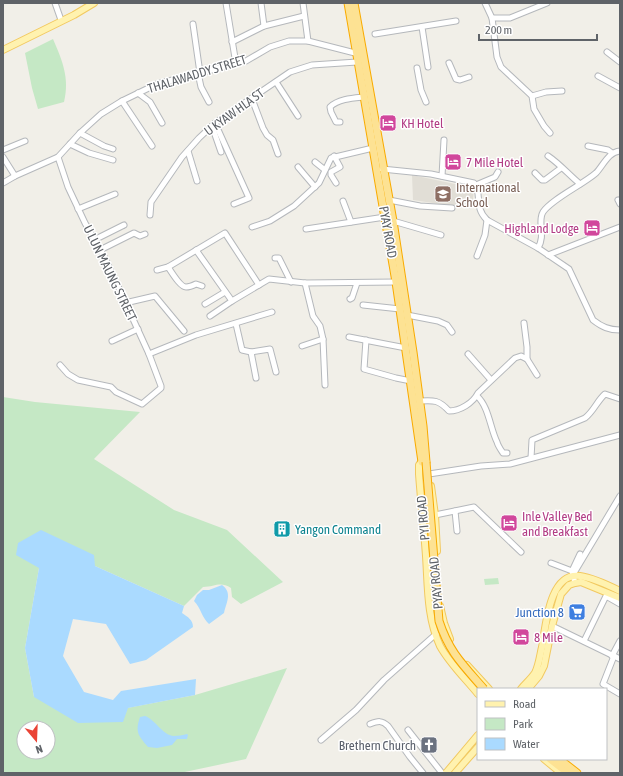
<svg xmlns="http://www.w3.org/2000/svg" width="623" height="776" font-family="'Asap Condensed',sans-serif">
	<rect width="100%" height="100%" fill="#f1efe8"/>
	<path fill="#e1ded6" d="M412,175L474,188L472,209L413,200Z"/>
	<g fill="#c5e8c5" fill-rule="evenodd">
		<path d="M53,39C62,60 70,78 64,102L38,109L32,88L25,53Z"/>
		<path d="M3,397L35,402L140,412L94,459L174,510L227,530L283,582L241,604L232,597L231,588C220,581 215,587 203,587L184,606L95,566L39,568L25,648L34,697L127,708L195,695L287,668L246,759L180,773H3ZM24,728H48V752H24Z"/>
		<path d="M498,578L499,584L485,585L484,579Z"/>
	</g>
	<g fill="#aadaff">
		<path d="M41,530L94,555L95,566L184,606L182,613C188,617 193,620 193,627L146,660L130,664L106,624L73,619L63,656L84,692L113,700L121,691L196,679L195,695L128,708L123,722L78,723L34,697L25,648L39,568L16,555L18,543Z"/>
		<path d="M222,585C233,593 226,603 224,613L209,624C202,618 201,608 194,601L197,595L203,590H209Z"/>
		<path d="M145,716C156,720 162,735 174,736C178,736 183,735 187,734L188,735L187,739H177L172,745L157,748L148,747C138,735 135,732 140,717Z"/>
	</g>
	<g fill="none" stroke-linecap="round" stroke-linejoin="round">
		<g stroke="#b5b8bc" stroke-width="7">
			<g id="minor">
				<path d="M55,3L61,20"/>
				<path d="M226,3L236,64"/>
				<path d="M261,3L264,26"/>
				<path d="M303,3L308,41"/>
				<path d="M485,3L492,18L497,57L501,67L532,96L534,109L544,126L550,133"/>
				<path d="M492,18H510L547,3"/>
				<path d="M193,24L200,73"/>
				<path d="M422,27L428,67"/>
				<path d="M375,34L456,21"/>
				<path d="M232,42L264,26L304,16"/>
				<path d="M607,52L620,62"/>
				<path d="M449,63L456,79L460,80L469,77"/>
				<path d="M417,68L421,90L426,102"/>
				<path d="M198,73L201,87L209,102"/>
				<path d="M598,76L620,88"/>
				<path d="M276,82L298,116"/>
				<path d="M138,93L150,102L162,123"/>
				<path d="M532,96L546,92L562,91"/>
				<path d="M252,99L263,128L267,135L273,140L278,154"/>
				<path d="M122,101L152,146"/>
				<path d="M340,122H336L331,112L330,107C338,99 353,98 363,97"/>
				<path d="M215,123L249,198L234,204"/>
				<path d="M212,126L221,152"/>
				<path d="M80,133L104,146L113,149"/>
				<path d="M70,144L89,153L113,160"/>
				<path d="M588,146L608,150L612,153"/>
				<path d="M3,150L25,141"/>
				<path d="M188,151L197,181"/>
				<path d="M334,156L340,167L331,172V175L336,183"/>
				<path d="M548,156C560,164 569,175 580,184"/>
				<path d="M3,157L15,176"/>
				<path d="M58,157L68,187L85,223L106,260L149,354L161,386V388L142,404L116,392L111,387L78,380L68,374L60,365"/>
				<path d="M315,162L325,170"/>
				<path d="M298,167L315,187"/>
				<path d="M382,169L431,174L474,183C483,195 473,206 487,220L538,248L569,269L593,320C602,327 609,330 620,330"/>
				<path d="M535,173L542,180H545L561,168"/>
				<path d="M442,176L444,140"/>
				<path d="M3,183L15,176L58,157L80,133L101,114L122,101L157,84L246,61L270,47L289,41H308L355,53L359,52"/>
				<path d="M476,185L495,177L498,172"/>
				<path d="M389,200L420,206L452,208"/>
				<path d="M618,200L620,204"/>
				<path d="M343,201L351,222"/>
				<path d="M78,209L115,194"/>
				<path d="M150,215L151,202L182,157L199,138L215,123L290,72L312,65L357,62"/>
				<path d="M393,221L441,235"/>
				<path d="M252,227L270,221L294,206L319,183L331,158L373,148"/>
				<path d="M306,229L385,217"/>
				<path d="M94,240L124,225"/>
				<path d="M538,248C546,235 537,222 543,212C552,199 582,185 596,173C603,166 608,152 620,151"/>
				<path d="M100,250L134,233L140,236L145,234"/>
				<path d="M196,250L232,301L269,279L305,283L396,282"/>
				<path d="M548,255L620,227"/>
				<path d="M477,256L485,235L487,220"/>
				<path d="M275,258H279L291,282"/>
				<path d="M168,267C171,271 180,287 186,287C189,287 194,285 196,284L202,286"/>
				<path d="M157,270L168,267L225,233L259,285"/>
				<path d="M305,283L313,316L320,326L323,339L325,385"/>
				<path d="M350,299L352,298L357,283"/>
				<path d="M125,303L155,296L184,331"/>
				<path d="M205,304L225,292"/>
				<path d="M363,305L400,309"/>
				<path d="M407,315L438,321L447,325L452,332"/>
				<path d="M210,316L232,301"/>
				<path d="M524,323L527,347V359"/>
				<path d="M236,324L242,350L251,352L270,349L276,372"/>
				<path d="M349,337L406,348"/>
				<path d="M366,340L364,369L396,378L411,381"/>
				<path d="M112,341L138,329"/>
				<path d="M302,346L323,339"/>
				<path d="M251,352L256,378"/>
				<path d="M149,354L196,335L272,312"/>
				<path d="M468,354L491,380"/>
				<path d="M477,396C489,407 490,428 497,442C498,446 501,450 503,453H507"/>
				<path d="M420,401C434,400 439,400 449,411C460,411 473,403 478,393L515,358L521,356L527,359L537,375"/>
				<path d="M531,458L532,440L585,418C594,411 597,401 605,394L620,399"/>
				<path d="M429,474L481,466L510,464L620,435"/>
				<path d="M455,511L457,531"/>
				<path d="M435,515L474,507L521,552"/>
				<path d="M551,563L572,571"/>
				<path d="M574,573L620,496"/>
				<path d="M575,583L572,571L580,554"/>
				<path d="M552,626L620,659"/>
				<path d="M584,641L606,596L620,604"/>
				<path d="M612,656L620,641"/>
				<path d="M614,656L603,684L620,694"/>
				<path d="M370,724C378,721 382,720 388,726L410,757L423,773"/>
				<path d="M408,730L442,773"/>
				<path d="M321,740L356,710L384,680L436,634"/>
			</g>
		</g>
		<g stroke="#f2c960" stroke-width="8">
			<g id="major">
				<path d="M3,50L74,15L94,3"/>
				<path d="M422,461L419,465V474C421,501 424,528 426,556C428,586 427,618 440,646C450,664 465,678 478,694"/>
				<path d="M431,486L435,515L437,551"/>
				<path d="M440,606L444,623L450,639"/>
				<path d="M467,665L489,689"/>
				<path d="M521,689C525,684 531,679 535,673C539,665 540,655 542,647C546,626 549,572 580,576C594,578 608,585 620,591"/>
				<path d="M528,689L539,676L544,666L552,626L561,594L569,585L575,583L581,582L620,598"/>
				<path d="M544,759L561,773"/>
				<path d="M446,773L478,735"/>
				<path d="M455,773L478,747"/>
			</g>
		</g>
		<g stroke="#f9ab00" stroke-width="9">
			<g id="highway">
				<path d="M348,3L396,282L422,462"/>
				<path d="M354,3L393,221L413,352L423,426L426,462"/>
				<path d="M550,759L568,773"/>
				<path d="M559,759L577,773"/>
			</g>
		</g>
		<use href="#minor" stroke="#fff" stroke-width="5"/>
		<use href="#major" stroke="#fff2af" stroke-width="6"/>
		<use href="#highway" stroke="#fde293" stroke-width="7"/>
		<g stroke="#f9ab00" stroke-width="9" stroke-linecap="butt">
			<path id="highway-bridge" d="M426,462L439,621C449,652 463,665 484,689"/>
		</g>
		<use href="#highway-bridge" stroke="#fde293" stroke-width="7"/>
	</g>
	<defs>
		<g id="hotel-square" transform="scale(0.9)"><rect x="-9" y="-9" width="18" height="18" rx="4" fill="#d1479c" stroke="#fff"/><path d="M-6-4.5h1.5V1H6V5H4.5V3h-9V5H-6ZM-4 0a1.8 1.8 0 1 1 3.6 0ZM.5 0V-2.5h3Q6-2.5 6 0Z" fill="#fff"/></g>
		<g id="school-square" transform="scale(0.9)"><rect x="-9" y="-9" width="18" height="18" rx="4" fill="#8d6e63" stroke="#fff"/><path d="M0-5L7-2L0 1L-7-2ZM-4 1L0 2.5L4 1V4Q0 6-4 4Z" fill="#fff"/></g>
		<g id="building-square" transform="scale(0.9)"><rect x="-9" y="-9" width="18" height="18" rx="4" fill="#0f9aa8" stroke="#fff"/><path d="M-4-6H4V6H1V3H-1V6H-4ZM-2.5-4.3h1.7v1.8h-1.7ZM.8-4.3h1.7v1.8H.8ZM-2.5-1h1.7V.8h-1.7ZM.8-1h1.7V.8H.8Z" fill="#fff"/></g>
		<g id="supermarket-square" transform="scale(0.9)"><rect x="-9" y="-9" width="18" height="18" rx="4" fill="#3f7fe0" stroke="#fff"/><path d="M-6-5.5h2.5l.6 2H6L4.5 2H-2.5L-4.4-4H-6ZM-1.5 3.2a1.3 1.3 0 1 0 .1 0ZM3 3.2a1.3 1.3 0 1 0 .1 0Z" fill="#fff"/></g>
		<g id="church-square" transform="scale(0.9)"><rect x="-9" y="-9" width="18" height="18" rx="4" fill="#6b7280" stroke="#fff"/><path d="M-1.2-6h2.4v3.5h3.3v2.4h-3.3V6h-2.4V-.1h-3.3v-2.4h3.3Z" fill="#fff"/></g>
	</defs>
	<g fill-rule="evenodd">
		<use href="#hotel-square" x="388" y="123"/>
		<use href="#hotel-square" x="453" y="162"/>
		<use href="#school-square" x="443" y="194"/>
		<use href="#hotel-square" x="592" y="228"/>
		<use href="#hotel-square" x="509" y="523"/>
		<use href="#building-square" x="282" y="529"/>
		<use href="#supermarket-square" x="577" y="612"/>
		<use href="#hotel-square" x="521" y="637"/>
		<use href="#church-square" x="429" y="745"/>
	</g>
	<g text-anchor="middle" dominant-baseline="central" stroke-width="3" stroke-linejoin="round" paint-order="stroke">
		<g font-size="13" fill="#5f6368" stroke="#fff">
			<text transform="translate(197 74) rotate(-17)">THALAWADDY STREET</text>
			<text transform="translate(234 112) rotate(-36)">U KYAW HLA ST</text>
			<text transform="translate(388 232) rotate(80)">PYAY ROAD</text>
			<text transform="translate(110 273) rotate(64)">U LUN MAUNG STREET</text>
			<text transform="translate(423 518) rotate(-95)">PYI ROAD</text>
			<text transform="translate(436 583) rotate(-95)">PYAY ROAD</text>
		</g>
		<g font-size="13" fill="#b23c85" stroke="#fff" text-anchor="start">
			<text x="401" y="123">KH Hotel</text>
			<text x="466" y="162">7 Mile Hotel</text>
			<text x="579" y="228" text-anchor="end">Highland Lodge</text>
			<text x="522" y="516">Inle Valley Bed<tspan x="522" dy="15">and Breakfast</tspan></text>
			<text x="534" y="637">8 Mile</text>
		</g>
		<g font-size="13" fill="#785e54" stroke="#fff" text-anchor="start">
			<text x="456" y="187">International<tspan x="456" dy="15">School</tspan></text>
		</g>
		<g font-size="13" fill="#0d838f" stroke="#fff" text-anchor="start">
			<text x="295" y="529">Yangon Command</text>
		</g>
		<g font-size="13" fill="#366cbe" stroke="#fff" text-anchor="end">
			<text x="564" y="612">Junction 8</text>
		</g>
		<g font-size="13" fill="#5b616d" stroke="#fff" text-anchor="end">
			<text x="416" y="745">Brethern Church</text>
		</g>
	</g>
	<rect width="623" height="776" fill="none" stroke="#5f6368" stroke-width="8"/>
	<rect x="477" y="688" width="130" height="72" fill="#ffffff" stroke="#bfc1c3"/>
	<rect x="485" y="701" width="20" height="6" fill="#fff2af" stroke="#bfc1c3"/>
	<text x="513" y="708" font-size="12" fill="#5f6368">Road</text>
	<rect x="485" y="718" width="20" height="12" fill="#c5e8c5" stroke="#bfc1c3"/>
	<text x="513" y="728" font-size="12" fill="#5f6368">Park</text>
	<rect x="485" y="738" width="20" height="12" fill="#aadaff" stroke="#bfc1c3"/>
	<text x="513" y="748" font-size="12" fill="#5f6368">Water</text>
	<g transform="translate(36 740) rotate(161)"><circle r="19" fill="#ffffff" stroke="#bfc1c3"/>
	<path d="M0-3L7 15L0 10L-7 15Z" fill="#ea4335"/>
	<text y="-6" font-size="11" font-weight="bold" text-anchor="middle" fill="#5f6368">N</text>
	</g>
	<path d="M479 34v6h118v-6" fill="none" stroke="#5f6368" stroke-width="2"/>
	<text x="485" y="34" font-size="12" fill="#5f6368" stroke="#ffffff" stroke-width="3" paint-order="stroke">200 m</text>
</svg>
